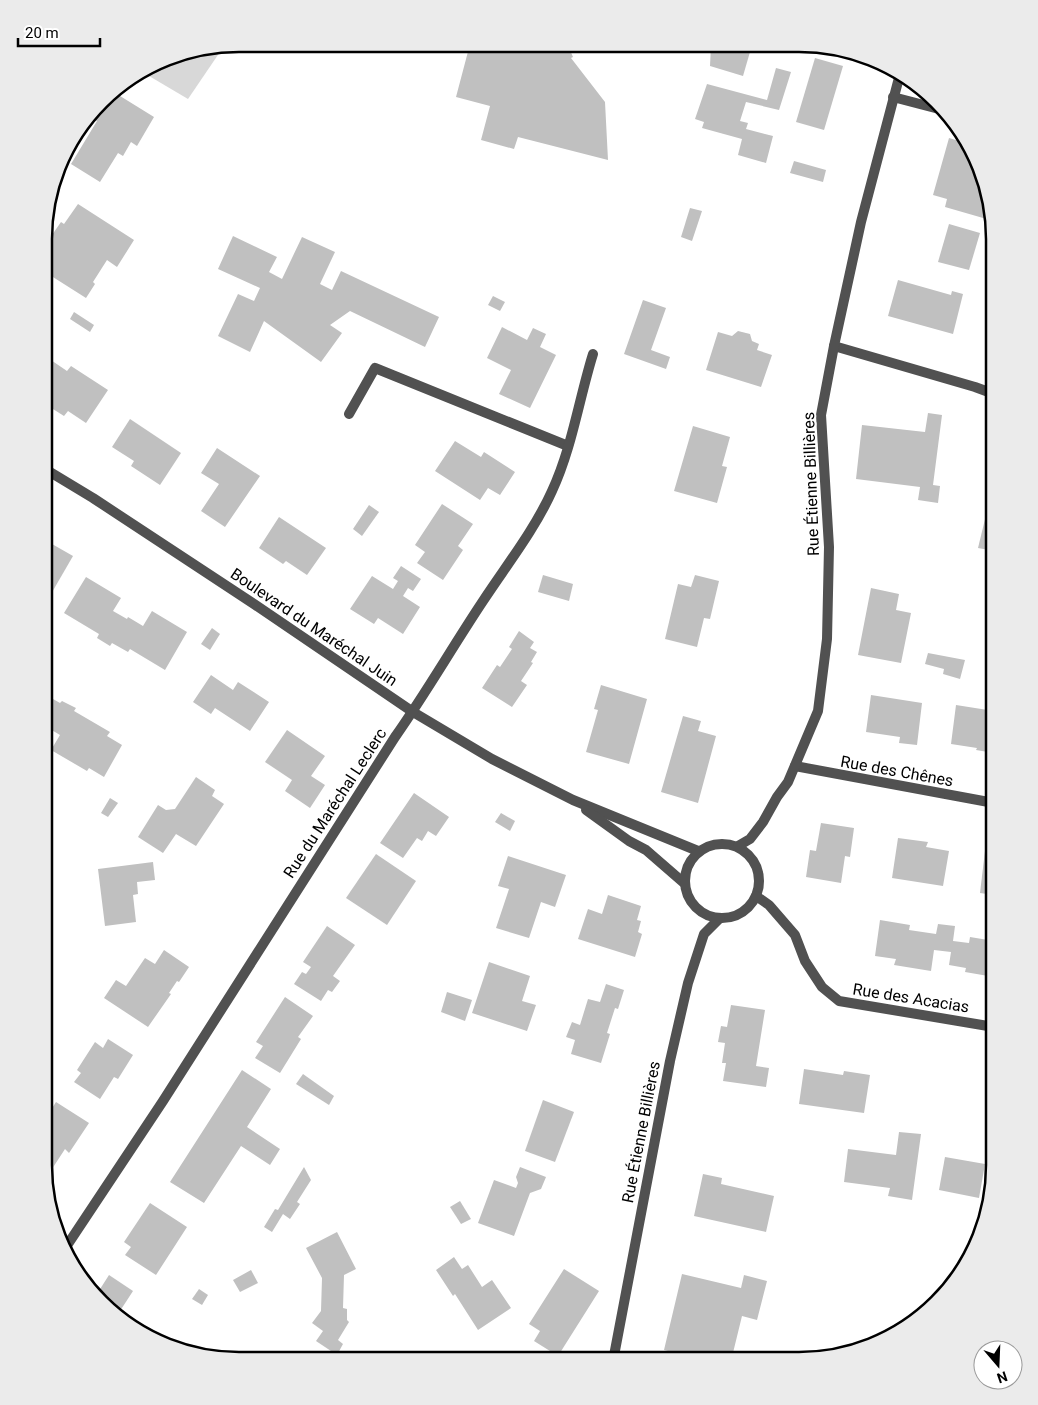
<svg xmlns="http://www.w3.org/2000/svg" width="1038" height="1405" font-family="Roboto,sans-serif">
	<rect width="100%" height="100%" fill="#fff"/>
	<path fill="#d8d8d8" d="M224,46L188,99L144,73L176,54Z"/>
	<g fill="#c0c0c0">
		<path d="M470,44L563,45L570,50L573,57L571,58L605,102L608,160L518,137L514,149L481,140L490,106L456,97Z"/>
		<path d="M711,45H752L743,76L710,66Z"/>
		<path d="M815,58L843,66L824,130L796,122Z"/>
		<path d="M776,68L791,72L779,110L746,102L740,121L748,123L746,129L773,136L766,163L738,155L742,139L702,128L704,122L695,119L707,84L767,100Z"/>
		<path d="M112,91L154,117L137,146L131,142L123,156L118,153L100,182L71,164L97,121L90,117Z"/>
		<path d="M949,138L966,143L974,152L990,220L945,207L947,199L933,195Z"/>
		<path d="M794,161L826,170L823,182L790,173Z"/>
		<path d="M78,204L134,240L117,267L107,260L93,282L95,284L86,298L45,272V267L52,257L45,253V245L61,222L64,224Z"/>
		<path d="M690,208L702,211L692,241L681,237Z"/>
		<path d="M949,224L980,233L969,270L938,262Z"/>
		<path d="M233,236L277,257L269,272L282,279L302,237L335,252L320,284L332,290L341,271L439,317L425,347L350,311L330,325L342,333L321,362L264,321L250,352L218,336L238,294L254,301L260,288L218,269Z"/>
		<path d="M898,280L951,295L952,291L963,294L953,334L888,316Z"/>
		<path d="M493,296L505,302L500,311L488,305Z"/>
		<path d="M643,300L666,308L651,350L670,357L666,369L624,354Z"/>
		<path d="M74,312L94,325L90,332L70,319Z"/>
		<path d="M502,327L527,340L533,328L546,334L540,347L556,355L530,408L499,394L511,370L487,358Z"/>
		<path d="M738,331L750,334L752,341L759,344L757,350L772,355L761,387L706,370L718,332L732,336Z"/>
		<path d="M45,356L67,371L71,366L108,390L86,423L68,411L64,416L45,404Z"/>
		<path d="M928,413L942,415L933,485L940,486L938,503L918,500L920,487L856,479L862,425L925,432Z"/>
		<path d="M130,419L181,453L160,485L131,466L134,461L112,447Z"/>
		<path d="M693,426L730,437L722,466L727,467L717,503L674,491Z"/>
		<path d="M455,441L481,457L484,452L515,472L500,495L488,488L480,500L435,471Z"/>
		<path d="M217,448L260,476L225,527L201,511L219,484L201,473Z"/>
		<path d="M442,504L473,524L458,546L463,550L443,580L417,563L425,552L415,545Z"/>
		<path d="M369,505L379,512L362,536L353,529Z"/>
		<path d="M987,511L994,513V551L978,548Z"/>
		<path d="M279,517L326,548L307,575L286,561L283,564L259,548Z"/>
		<path d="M45,540L73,556L51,594L45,591Z"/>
		<path d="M401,566L421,579L413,591L408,588L403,596L420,607L403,634L378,618L374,624L350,609L372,576L393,589L398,581L393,578Z"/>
		<path d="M543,575L573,584L569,601L538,592Z"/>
		<path d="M695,575L719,581L710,619L704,618L697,647L665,639L678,584L691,587Z"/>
		<path d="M86,577L121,598L113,611L127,619L128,617L143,626L152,611L187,632L165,670L130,649L128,652L112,643L110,646L97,638L99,634L64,613Z"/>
		<path d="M871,588L899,594L896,610L911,613L901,663L858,655Z"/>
		<path d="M212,628L220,634L210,650L201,644Z"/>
		<path d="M519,631L534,642L530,648L537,652L531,662L533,663L521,681L527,685L512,707L482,688L497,665L500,667L512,649L509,647Z"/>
		<path d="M928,653L965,660L960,679L943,674L944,669L925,664Z"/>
		<path d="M211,675L233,690L238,682L269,702L250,731L215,708L211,714L193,702Z"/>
		<path d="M601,685L647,699L629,764L586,752L598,710L594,709Z"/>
		<path d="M46,695L60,703L62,701L76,708L74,711L110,732L107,736L122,745L104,777L89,768L87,771L51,750L60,735L45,726Z"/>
		<path d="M871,695L922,703L917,745L899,743L900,737L866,732Z"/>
		<path d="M956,705L994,711V753L976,750L977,748L951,744Z"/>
		<path d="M683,716L701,721L698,731L716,736L698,803L661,792Z"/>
		<path d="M287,730L325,756L311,776L325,785L310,808L285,791L292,780L265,762Z"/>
		<path d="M196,777L215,790L212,796L224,804L196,846L176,834L163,853L138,837L158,805L166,810L175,809Z"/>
		<path d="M414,793L449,817L436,836L428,831L422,841L417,838L403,858L380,843Z"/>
		<path d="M110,798L118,803L108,817L101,813Z"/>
		<path d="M501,813L515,821L510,831L495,822Z"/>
		<path d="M821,823L854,828L850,857L845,856L841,883L806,877L810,850L816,851Z"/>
		<path d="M898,838L928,842L926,847L949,851L943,886L892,878Z"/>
		<path d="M985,851L994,852V895L980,893Z"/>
		<path d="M376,854L416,881L387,925L346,898Z"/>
		<path d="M508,856L566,875L555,907L541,902L529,938L496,928L509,889L498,886Z"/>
		<path d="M153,862L155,880L137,882L138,894L133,895L136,922L105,926L98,869Z"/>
		<path d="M608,895L641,906L637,920L641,921L638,932L642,934L635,957L578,939L588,909L602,914Z"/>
		<path d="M880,920L910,925L909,930L936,934L938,924L955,926L953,941L969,943L970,937L994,941V977L965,972L966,968L949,965L951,952L934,950L931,971L894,965L896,959L875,956Z"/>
		<path d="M327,926L355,945L333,976L340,981L332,992L328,990L321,1001L294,984L302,972L306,974L311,967L303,962Z"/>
		<path d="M164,950L189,967L179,982L177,981L169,993L171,994L148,1027L104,998L116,980L126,986L145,958L155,964Z"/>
		<path d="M489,962L530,976L522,1001L536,1005L527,1031L472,1013Z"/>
		<path d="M606,984L624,990L618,1009L615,1008L607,1033L610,1034L601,1063L571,1054L575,1040L566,1037L572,1022L580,1025L588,999L600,1002Z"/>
		<path d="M447,992L472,1000L465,1021L441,1012Z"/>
		<path d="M285,997L313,1016L298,1037L301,1039L280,1073L255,1058L263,1046L256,1042Z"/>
		<path d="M731,1005L765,1010L756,1066L769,1068L766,1087L723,1081L726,1063H722L725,1043L718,1042L721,1026L727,1027Z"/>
		<path d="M108,1039L133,1055L118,1079L114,1077L100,1099L74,1082L81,1073L77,1070L95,1042L103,1048Z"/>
		<path d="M804,1069L843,1075L844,1071L870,1075L864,1113L799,1104Z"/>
		<path d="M242,1070L271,1089L247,1127L280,1149L270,1165L241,1146L204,1203L170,1182Z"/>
		<path d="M303,1074L334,1096L329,1105L296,1084Z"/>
		<path d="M543,1100L574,1112L555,1162L525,1151Z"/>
		<path d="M56,1102L89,1123L69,1153L65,1149L50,1172L44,1166V1121Z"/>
		<path d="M899,1132L921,1134L912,1200L888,1196L890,1188L844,1182L848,1149L896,1155Z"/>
		<path d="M945,1157L985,1164L979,1198L939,1190Z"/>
		<path d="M304,1167L311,1180L297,1202L300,1204L290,1219L283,1214L272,1232L264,1227L275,1209L278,1210Z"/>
		<path d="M520,1167L546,1177L541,1189L530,1193L514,1236L478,1223L494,1180L516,1188L518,1183L516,1177Z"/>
		<path d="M703,1174L722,1178L721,1184L774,1196L766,1232L694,1216Z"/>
		<path d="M460,1201L471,1219L461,1224L450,1207Z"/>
		<path d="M150,1203L187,1227L156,1275L125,1255L131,1247L124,1242Z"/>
		<path d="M337,1232L356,1269L344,1275L343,1308L347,1309V1320L349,1322L338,1340L343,1344L337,1355L316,1341L323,1331L312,1323L321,1311L322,1278L306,1248Z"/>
		<path d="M454,1257L462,1269L468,1265L482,1287L492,1280L511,1308L478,1330L455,1294L453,1296L436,1270Z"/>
		<path d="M564,1269L599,1291L558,1356L534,1341L540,1331L529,1324Z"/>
		<path d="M251,1270L258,1283L240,1292L233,1280Z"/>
		<path d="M682,1274L741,1288L744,1275L767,1281L757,1320L742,1316L731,1361H708L664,1350Z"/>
		<path d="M109,1275L133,1291L120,1311L121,1320L95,1297Z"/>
		<path d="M199,1289L208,1295L202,1305L192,1299Z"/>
	</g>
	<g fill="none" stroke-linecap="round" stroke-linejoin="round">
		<path stroke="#515151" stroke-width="10" d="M893,97L939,109"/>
		<g stroke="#515151" stroke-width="10">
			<path d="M834,346L975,387L994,394"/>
			<path d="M349,414L375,368L568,446"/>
			<path d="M45,469L93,498L254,604L413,712L492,759L573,800L698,851"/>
			<path d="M795,766L994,803"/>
			<path d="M586,810L629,841L646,850L684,883"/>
			<circle cx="722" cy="881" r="37"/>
			<path d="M738,846L750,839L763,822L777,797L788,782L818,711L827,639L829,547L821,415L834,346L861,222L900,74"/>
			<path d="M756,896L769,905L795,935L805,961L822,987L839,1001L994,1027"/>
			<path d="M64,1250L163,1101L395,737C426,693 453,646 483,601C506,566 535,529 552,491C572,448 579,399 593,354"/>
			<path d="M613,1361L670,1061L688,983L704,934L720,918"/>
		</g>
	</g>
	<g text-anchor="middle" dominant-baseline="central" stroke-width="4" stroke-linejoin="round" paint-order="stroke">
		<g font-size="16" fill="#000" stroke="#fff">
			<text transform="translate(811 484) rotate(-92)">Rue Étienne Billières</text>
			<text transform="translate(314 627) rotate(34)">Boulevard du Maréchal Juin</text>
			<text transform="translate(897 771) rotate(10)">Rue des Chênes</text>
			<text transform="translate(335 803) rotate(-57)">Rue du Maréchal Leclerc</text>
			<text transform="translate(911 998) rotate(9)">Rue des Acacias</text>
			<text transform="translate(641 1132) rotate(-79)">Rue Étienne Billières</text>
		</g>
	</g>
	<path d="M0 0H1038V1405H0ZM239 52H799A187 187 0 0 1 986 239V1165A187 187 0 0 1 799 1352H239A187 187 0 0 1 52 1165V239A187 187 0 0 1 239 52Z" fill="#ebebeb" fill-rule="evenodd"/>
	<path fill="none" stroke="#000" stroke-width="2.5" d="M239 52H799A187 187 0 0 1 986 239V1165A187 187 0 0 1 799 1352H239A187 187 0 0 1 52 1165V239A187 187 0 0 1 239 52Z"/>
	<g transform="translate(998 1365) rotate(161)"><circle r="24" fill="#ffffff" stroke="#999999"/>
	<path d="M0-4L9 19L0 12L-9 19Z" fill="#000000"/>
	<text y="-8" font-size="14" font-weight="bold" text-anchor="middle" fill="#000000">N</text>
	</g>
	<path d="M18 38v8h82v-8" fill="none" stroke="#000000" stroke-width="2.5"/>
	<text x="25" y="38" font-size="15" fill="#000000" stroke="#ffffff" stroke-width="4" paint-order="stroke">20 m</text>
</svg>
